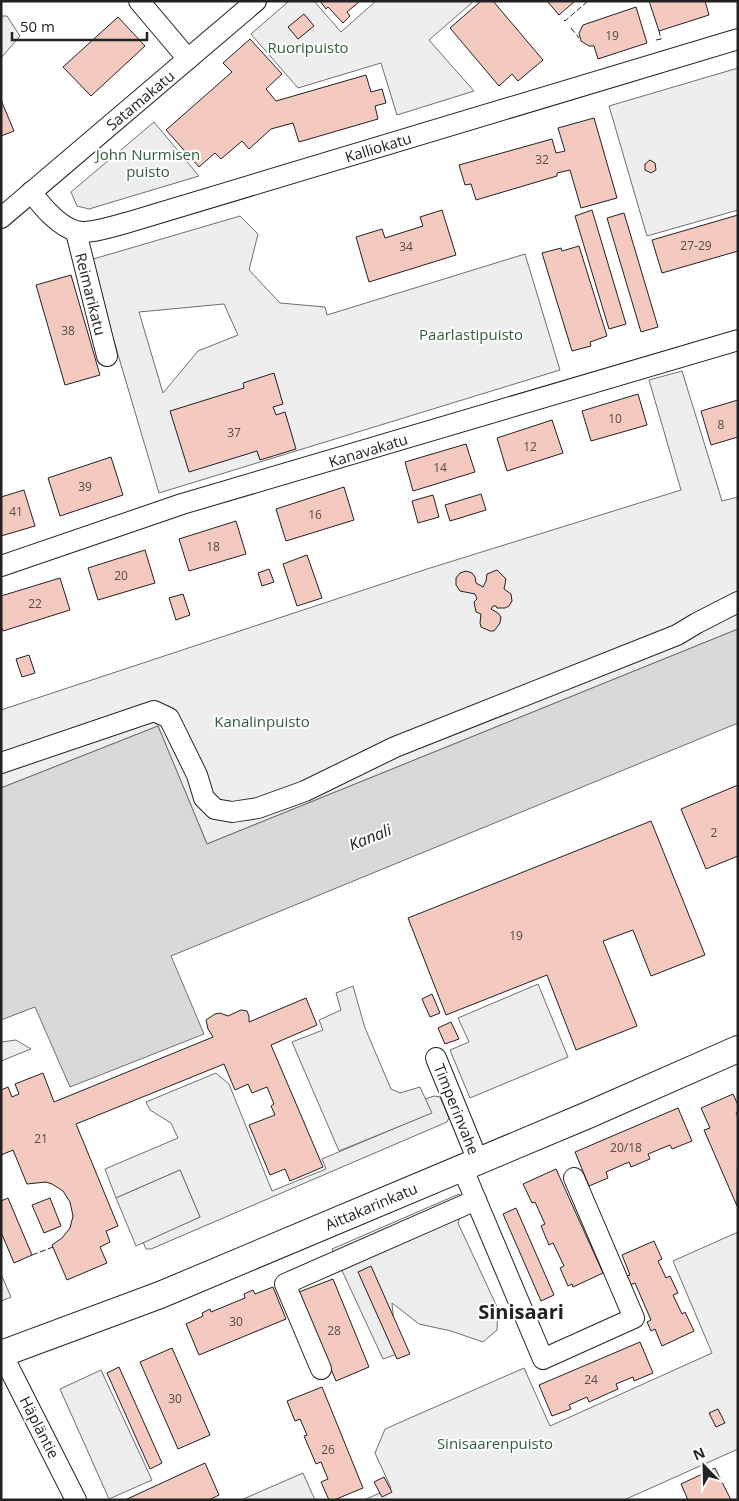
<svg xmlns="http://www.w3.org/2000/svg" width="739" height="1501" font-family="'Open Sans',sans-serif">
	<rect width="100%" height="100%" fill="#fff"/>
	<g fill="#eee" stroke="#6f6f6f" fill-rule="evenodd">
		<path d="M289,1H314L341,32L376,1H474L429,40L474,91L397,115L381,63L298,88L251,34Z"/>
		<path d="M1,16H7L20,36L1,58Z"/>
		<path d="M738,68V210L647,236L609,106Z"/>
		<path d="M154,122L199,176L89,209L77,206L71,192Z"/>
		<path d="M240,216L258,234L249,270L280,303L325,307L327,315L525,254L560,370L159,493L90,260ZM224,304L238,335L198,351L163,393L139,312Z"/>
		<path d="M682,371L722,501L738,497V629L207,844L158,726L1,788V710L427,569L681,490L649,380Z"/>
		<path d="M16,1040L31,1049L1,1061V1042Z"/>
		<path d="M216,1073L229,1084L272,1191L326,1169L322,1159L431,1113L425,1099L434,1096L440,1097L449,1118L447,1122L151,1249H146L143,1242L200,1217L180,1170L116,1198L105,1169L178,1138L171,1123L150,1110L146,1102Z"/>
		<path d="M738,1232V1449L624,1500H364L391,1488L375,1453L385,1429L524,1368L550,1426L712,1353L673,1261Z"/>
		<path d="M303,1473L315,1500H241Z"/>
	</g>
	<g fill="#ededed" stroke="#6f6f6f">
		<path d="M538,984L568,1057L470,1098L450,1050L469,1042L458,1018Z"/>
		<path d="M353,986L365,1028L391,1089L400,1093L420,1087L432,1113L339,1151L292,1042L323,1030L319,1020L341,1010L336,993Z"/>
		<path d="M180,1170L200,1217L136,1246L116,1198Z"/>
		<path d="M459,1194L464,1206L458,1223L498,1309L497,1330L483,1342L451,1331L419,1324L392,1303L397,1354L383,1359L332,1249Z"/>
		<path d="M1,1274L11,1297L1,1301Z"/>
		<path d="M101,1370L152,1480L109,1499L60,1389Z"/>
	</g>
	<path fill="#d9d9d9" stroke="#6f6f6f" d="M738,629V723L171,956L204,1034L70,1087L35,1007L1,1020V788L158,726L207,844Z"/>
	<g fill="#f3c9c0" stroke="#222">
		<path d="M320,1H360L347,12L350,16L343,23L328,7L326,9Z"/>
		<path d="M481,1H493L543,60L518,81L512,74L499,86L450,28Z"/>
		<path d="M547,1H575L559,15Z"/>
		<path d="M649,1H705L709,15L659,31Z"/>
		<path d="M636,7L647,43L598,59L594,46H589L581,41L579,33L583,25Z"/>
		<path d="M304,14L314,26L298,39L288,27Z"/>
		<path d="M118,17L145,46L91,96L63,67Z"/>
		<path d="M250,39L282,74L266,89L276,101L366,75L371,92L382,89L386,103L375,106L378,119L299,142L293,123L271,129L249,149L242,141L221,159L215,153L199,167L166,130L232,72L223,63Z"/>
		<path d="M1,100L14,131L1,136Z"/>
		<path d="M594,118L617,198L581,208L570,170L557,173V176L476,200L471,184L465,185L459,165L552,139L556,153L565,151L558,128Z"/>
		<path d="M650,160L655,163L656,170L651,173L645,170V164Z"/>
		<path d="M442,210L456,255L369,282L356,237L382,229L385,238L423,226L420,217Z"/>
		<path d="M592,210L626,324L609,329L575,216Z"/>
		<path d="M624,213L658,327L641,332L607,218Z"/>
		<path d="M738,215V251L662,273L652,240Z"/>
		<path d="M579,246L607,336L590,342L591,346L572,351L542,253L561,248L562,251Z"/>
		<path d="M71,275L100,375L65,385L36,285Z"/>
		<path d="M274,373L283,404L273,407L276,415L285,412L296,449L260,460L257,451L189,472L170,411L244,388L243,383Z"/>
		<path d="M638,394L647,425L591,441L582,411Z"/>
		<path d="M738,400V437L711,445L701,411Z"/>
		<path d="M552,420L563,453L507,471L497,438Z"/>
		<path d="M466,444L475,472L413,491L405,462Z"/>
		<path d="M111,457L123,495L60,516L48,478Z"/>
		<path d="M344,487L354,520L286,541L276,509Z"/>
		<path d="M24,490L35,526L1,536V497Z"/>
		<path d="M481,494L486,510L450,521L445,505Z"/>
		<path d="M433,495L439,517L418,523L412,501Z"/>
		<path d="M236,521L246,554L189,571L179,539Z"/>
		<path d="M145,550L155,583L98,600L88,568Z"/>
		<path d="M307,555L322,598L297,606L283,564Z"/>
		<path d="M269,569L274,582L262,586L258,573Z"/>
		<path d="M497,570L506,579L504,589L511,594L512,601L509,606L505,608H497L496,606H493L491,609L498,613L501,617L500,623L494,631H490L481,627L480,623L481,614L476,612L474,602L477,599L475,594L460,591L456,585V578L460,573L466,571L472,573L475,577L476,583L483,587L486,581L487,574Z"/>
		<path d="M60,578L70,610L3,631L1,626V596Z"/>
		<path d="M183,594L190,615L176,620L169,598Z"/>
		<path d="M29,655L35,673L22,677L16,659Z"/>
		<path d="M738,785V856L706,869L681,809Z"/>
		<path d="M651,821L705,955L651,976L633,930L603,941L637,1026L576,1050L547,975L446,1015L408,918Z"/>
		<path d="M432,994L440,1013L430,1017L422,999Z"/>
		<path d="M306,998L317,1025L271,1045L323,1167L290,1181L285,1169L270,1175L249,1125L275,1115L271,1106L274,1104L267,1087L252,1093L248,1084L235,1090L224,1064L76,1124L118,1226L106,1231L110,1242L100,1247L107,1263L67,1280L52,1245L62,1238L70,1228L73,1216L70,1202L63,1191L52,1184L46,1182L27,1184L13,1150L1,1155V1090L8,1087L12,1097L19,1094L15,1084L43,1073L54,1102L213,1037L208,1029L206,1020L215,1014L220,1013L228,1016L241,1010L247,1011L249,1016V1022Z"/>
		<path d="M451,1022L459,1039L445,1044L438,1028Z"/>
		<path d="M733,1094L738,1105V1112L736,1113L738,1117L737,1206L704,1130L710,1128L701,1108Z"/>
		<path d="M678,1108L692,1141L672,1149L670,1145L648,1154L650,1159L631,1167L629,1162L606,1172L608,1178L589,1186L575,1152Z"/>
		<path d="M556,1169L603,1273L573,1287L572,1284L568,1286L560,1268L564,1266L553,1243L549,1245L541,1226L545,1224L535,1202L532,1203L523,1184Z"/>
		<path d="M8,1198L32,1255L14,1263L1,1232V1201Z"/>
		<path d="M50,1198L61,1226L44,1233L32,1205Z"/>
		<path d="M516,1208L554,1295L541,1301L503,1214Z"/>
		<path d="M654,1241L662,1259L658,1261L666,1278L670,1276L678,1293L673,1295L682,1314L685,1312L694,1331L662,1346L655,1329L651,1331L647,1322L651,1320L635,1283L630,1285L627,1276L630,1275L622,1255Z"/>
		<path d="M371,1266L410,1354L397,1359L358,1272Z"/>
		<path d="M333,1279L369,1367L336,1381L299,1292Z"/>
		<path d="M273,1287L286,1319L199,1355L186,1324L203,1316L202,1313L210,1309L211,1312L245,1298L244,1294L253,1290L255,1294Z"/>
		<path d="M640,1342L653,1373L634,1381L633,1377L616,1384L618,1389L589,1402L587,1397L569,1405L571,1409L552,1416L539,1385Z"/>
		<path d="M172,1348L210,1435L178,1449L140,1362Z"/>
		<path d="M119,1367L162,1463L150,1469L107,1373Z"/>
		<path d="M322,1387L363,1488L334,1500H329L321,1482L328,1479L321,1462L316,1464L304,1436L307,1435L300,1419L295,1421L287,1401Z"/>
		<path d="M718,1409L725,1423L716,1427L709,1413Z"/>
		<path d="M205,1463L219,1495L209,1500H125Z"/>
		<path d="M715,1468L731,1500H688L681,1484Z"/>
		<path d="M384,1477L392,1492L382,1497L374,1482Z"/>
	</g>
	<g fill="none" stroke-linecap="round" stroke-linejoin="round">
		<g stroke="#222" stroke-width="22">
			<g id="minor">
				<path d="M139,1L188,59"/>
				<path d="M31,192C42,206 58,226 76,231C88,235 114,226 126,223L738,39"/>
				<path d="M1,218L256,1"/>
				<path d="M76,232L107,356"/>
				<path d="M1,566L182,504L738,340"/>
				<path d="M1,763L154,711L169,718L197,775L204,798L215,809L232,812L258,808L305,791L395,747L677,635L697,623L738,602"/>
				<path d="M436,1058L478,1161"/>
				<path d="M462,1167L543,1359L634,1318L574,1178"/>
				<path d="M2,1354L76,1500"/>
				<path d="M321,1369L285,1284L476,1200"/>
			</g>
		</g>
		<g stroke="#222" stroke-width="28">
			<path id="major" d="M1,1354L160,1295L588,1115L738,1049"/>
		</g>
		<use href="#minor" stroke="#fff" stroke-width="20"/>
		<use href="#major" stroke="#fff" stroke-width="26"/>
		<g stroke="#222" stroke-width="1" stroke-dasharray="6 2.5" stroke-linecap="butt">
			<path d="M564,20L565,21L588,1"/>
			<path d="M571,28L579,38"/>
			<path d="M656,40L661,39L659,31"/>
			<path d="M32,1255L53,1247"/>
		</g>
	</g>
	<g text-anchor="middle" dominant-baseline="central" stroke-width="4" stroke-linejoin="round" paint-order="stroke">
		<g font-size="12" fill="#564c4a">
			<text x="612" y="35">19</text>
			<text x="542" y="159">32</text>
			<text x="696" y="245">27-29</text>
			<text x="406" y="246">34</text>
			<text x="68" y="330">38</text>
			<text x="615" y="418">10</text>
			<text x="721" y="424">8</text>
			<text x="234" y="432">37</text>
			<text x="530" y="446">12</text>
			<text x="440" y="467">14</text>
			<text x="85" y="486">39</text>
			<text x="16" y="511">41</text>
			<text x="315" y="514">16</text>
			<text x="213" y="546">18</text>
			<text x="121" y="575">20</text>
			<text x="35" y="603">22</text>
			<text x="714" y="832">2</text>
			<text x="516" y="935">19</text>
			<text x="41" y="1138">21</text>
			<text x="626" y="1147">20/18</text>
			<text x="236" y="1321">30</text>
			<text x="334" y="1330">28</text>
			<text x="591" y="1379">24</text>
			<text x="175" y="1398">30</text>
			<text x="328" y="1449">26</text>
		</g>
		<g font-size="15" fill="#2f5e38" stroke="#fff">
			<text x="308" y="47">Ruoripuisto</text>
			<text x="148" y="154">John Nurmisen<tspan x="148" dy="17">puisto</tspan></text>
			<text x="471" y="334">Paarlastipuisto</text>
			<text x="262" y="721">Kanalinpuisto</text>
			<text x="495" y="1443">Sinisaarenpuisto</text>
		</g>
		<g font-size="15" fill="#222" stroke="#fff">
			<text transform="translate(140 100) rotate(-40)">Satamakatu</text>
			<text transform="translate(378 147) rotate(-17)">Kalliokatu</text>
			<text transform="translate(91 294) rotate(76)">Reimarikatu</text>
			<text transform="translate(368 450) rotate(-17)">Kanavakatu</text>
			<text transform="translate(457 1109) rotate(68)">Timperinvahe</text>
			<text transform="translate(371 1206) rotate(-23)">Aittakarinkatu</text>
			<text transform="translate(40 1427) rotate(63)">Häpläntie</text>
		</g>
		<g font-size="16" font-style="italic" fill="#222" stroke="#fff">
			<text transform="translate(370 837) rotate(-22)">Kanali</text>
		</g>
		<g font-size="20" font-weight="bold" fill="#222" stroke="#fff">
			<text x="521" y="1311">Sinisaari</text>
		</g>
	</g>
	<rect width="739" height="1501" fill="none" stroke="#222222" stroke-width="5"/>
	<g transform="translate(704 1466) rotate(337)" stroke="#ffffff" stroke-width="4" paint-order="stroke">
	<path d="M0-4L9 19L0 12L-9 19Z" fill="#222222"/>
	<text y="-8" font-size="14" font-weight="bold" text-anchor="middle" fill="#222222">N</text>
	</g>
	<path d="M12 32v8h135v-8" fill="none" stroke="#222222" stroke-width="2.5"/>
	<text x="20" y="32" font-size="15" fill="#222222" stroke="#ffffff" stroke-width="4" paint-order="stroke">50 m</text>
</svg>
